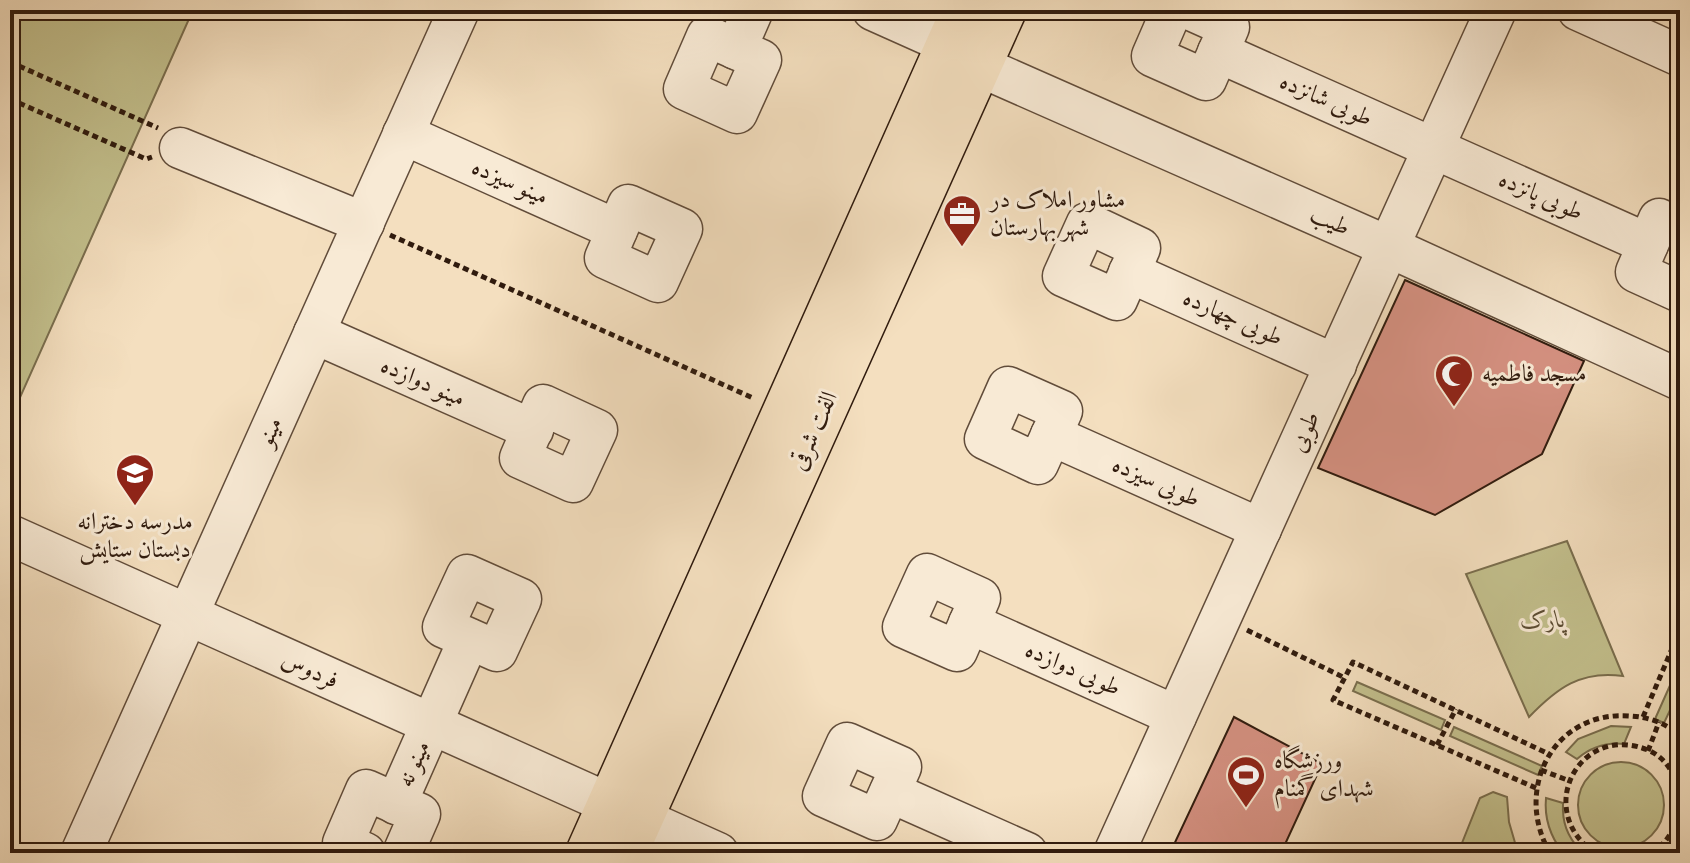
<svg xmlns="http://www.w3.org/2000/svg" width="1690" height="863" font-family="'IM FELL DW Pica',Amiri,serif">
	<rect width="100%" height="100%" fill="#f4dfbf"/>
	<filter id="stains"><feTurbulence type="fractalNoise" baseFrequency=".0025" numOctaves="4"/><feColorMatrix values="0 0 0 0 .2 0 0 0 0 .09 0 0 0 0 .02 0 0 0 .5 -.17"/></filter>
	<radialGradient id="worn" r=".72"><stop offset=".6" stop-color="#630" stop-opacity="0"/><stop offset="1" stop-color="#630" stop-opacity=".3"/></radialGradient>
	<g fill="#c3c08d" stroke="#7a6e4e" stroke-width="2">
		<path d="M10,10H193L18,402L10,398Z"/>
		<path d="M1567,541L1623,676C1581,670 1557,688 1529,717L1466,574Z"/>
		<path d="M1680,663V689L1664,723L1655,719Z"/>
		<path d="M1357,682L1445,720L1441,730L1353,691Z"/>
		<path d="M1611,726L1631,727L1624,744C1606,742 1591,747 1577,759L1566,752L1578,739Z"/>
		<path d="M1454,727L1542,766L1538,775L1450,736Z"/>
		<circle cx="1621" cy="805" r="43"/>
		<path d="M1493,792L1507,797L1509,822L1518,853H1458L1480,798Z"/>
		<path d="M1546,798L1563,803C1562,822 1567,836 1580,850L1578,853H1563C1550,836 1544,819 1546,798Z"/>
	</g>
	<g fill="#d69182" stroke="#301b0e" stroke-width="2">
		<path d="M1405,280L1584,361L1542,454L1435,515L1318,468Z"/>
		<path d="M1234,717L1322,764L1281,853H1170Z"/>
	</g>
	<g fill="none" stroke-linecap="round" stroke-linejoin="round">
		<g stroke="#614c3a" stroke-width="43">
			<g id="minor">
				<path d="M873,10L949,44"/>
				<path d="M1172,10L1152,56L1206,80L1229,27L1191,10"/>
				<path d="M1578,10L1680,56"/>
				<path d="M707,36L761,60L737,113L684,89Z"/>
				<path d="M736,49L753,10"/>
				<path d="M1218,52L1648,244"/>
				<path d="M979,66L1389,247L1680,380"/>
				<path d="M403,134L617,230"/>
				<path d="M180,148L364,223"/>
				<path d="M628,205L682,229L658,282L605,258Z"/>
				<path d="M1087,223L1140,248L1117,300L1063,276Z"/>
				<path d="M1680,229L1659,219L1636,272L1680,292"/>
				<path d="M1129,272L1336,365"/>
				<path d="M314,333L533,430"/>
				<path d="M1008,387L1062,411L1038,464L985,439Z"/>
				<path d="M543,405L597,430L573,482L520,458Z"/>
				<path d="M1051,435L1261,529"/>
				<path d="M10,535L610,804"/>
				<path d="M927,574L980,598L957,651L903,627Z"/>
				<path d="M467,575L521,599L497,651L443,627Z"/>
				<path d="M969,623L1176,716"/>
				<path d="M847,743L901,767L877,820L823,796Z"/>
				<path d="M890,792L1027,853"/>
				<path d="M396,804L469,639"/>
				<path d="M640,818L718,853"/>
				<path d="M81,853L459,10"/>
				<path d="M365,853L343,843L366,790L420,814L403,853"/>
				<path d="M1114,853L1496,10"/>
			</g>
		</g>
		<g stroke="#301b0e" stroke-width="47">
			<g id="major">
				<path d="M588,853L964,10"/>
				<path d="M625,853L1004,10"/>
			</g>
		</g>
		<g stroke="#301b0e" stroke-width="5" stroke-dasharray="6 4" stroke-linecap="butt">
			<path d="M10,62L158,128"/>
			<path d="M10,99L146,159L152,157"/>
			<path d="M390,235L753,398"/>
			<path d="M1247,630L1345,678"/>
			<path d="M1643,717L1680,630"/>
			<path d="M1674,730L1680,716"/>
			<path d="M1437,745L1456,709"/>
			<path d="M1648,751L1659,722"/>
			<path d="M1541,770L1570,781"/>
			<path d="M1536,788L1333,700L1353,662L1549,754"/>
			<path d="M1550,853C1513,790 1553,710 1630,716C1649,717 1666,723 1680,736"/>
			<path d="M1595,853C1532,810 1581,720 1650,751C1667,759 1677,777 1680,796"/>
			<path d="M1651,853C1669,842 1675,828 1680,809"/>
		</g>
		<use href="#minor" stroke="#f8ead5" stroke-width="40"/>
		<use href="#major" stroke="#f4dfbf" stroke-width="44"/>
	</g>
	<defs>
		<g id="office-pin" transform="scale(2)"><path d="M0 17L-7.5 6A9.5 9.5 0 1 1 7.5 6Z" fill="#8f2418" stroke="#f8ead5"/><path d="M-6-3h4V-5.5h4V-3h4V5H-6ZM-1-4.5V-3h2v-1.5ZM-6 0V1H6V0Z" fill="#fff"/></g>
		<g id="mosque-pin" transform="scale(2)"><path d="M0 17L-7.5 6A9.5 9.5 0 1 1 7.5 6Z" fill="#8f2418" stroke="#f8ead5"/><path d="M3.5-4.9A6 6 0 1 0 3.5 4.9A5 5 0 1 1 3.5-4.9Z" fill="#fff"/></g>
		<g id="school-pin" transform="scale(2)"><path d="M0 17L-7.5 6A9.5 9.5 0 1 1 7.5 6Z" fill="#8f2418" stroke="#f8ead5"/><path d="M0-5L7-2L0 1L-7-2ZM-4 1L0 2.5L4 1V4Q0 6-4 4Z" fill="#fff"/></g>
		<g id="stadium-pin" transform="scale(2)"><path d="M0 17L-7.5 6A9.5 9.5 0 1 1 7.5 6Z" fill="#8f2418" stroke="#f8ead5"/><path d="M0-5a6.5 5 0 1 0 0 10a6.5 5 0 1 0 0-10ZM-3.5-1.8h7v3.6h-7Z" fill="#fff"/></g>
	</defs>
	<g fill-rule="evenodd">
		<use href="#office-pin" x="962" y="214"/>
		<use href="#mosque-pin" x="1454" y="374"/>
		<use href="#school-pin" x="135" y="473"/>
		<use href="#stadium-pin" x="1246" y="775"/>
	</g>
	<g text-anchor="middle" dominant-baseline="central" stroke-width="6" stroke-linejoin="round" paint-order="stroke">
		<g font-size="24" fill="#301b0e" stroke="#f8ead5">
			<text transform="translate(1326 100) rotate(24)">طوبی شانزده</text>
			<text transform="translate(510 182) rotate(24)">مینو سیزده</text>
			<text transform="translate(1541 196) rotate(24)">طوبی پانزده</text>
			<text transform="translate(1330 221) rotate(24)">طیب</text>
			<text transform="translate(1233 318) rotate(24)">طوبی چهارده</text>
			<text transform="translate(423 382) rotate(24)">مینو دوازده</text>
			<text transform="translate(814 431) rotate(-66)">الفت شرقی</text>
			<text transform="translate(270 432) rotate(-66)">مینو</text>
			<text transform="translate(1305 432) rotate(-66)">طوبی</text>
			<text transform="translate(1156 482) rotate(24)">طوبی سیزده</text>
			<text transform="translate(1073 669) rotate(24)">طوبی دوازده</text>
			<text transform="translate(310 670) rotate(24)">فردوس</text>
			<text transform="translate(414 764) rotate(-66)">مینو نه</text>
		</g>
		<g font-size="24" fill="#301b0e" stroke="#f8ead5" text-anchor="start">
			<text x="990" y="200">مشاور املاک در<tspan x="990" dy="28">شهر بهارستان</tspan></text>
			<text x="1482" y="374">مسجد فاطمیه</text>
			<text x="135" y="522" text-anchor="middle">مدرسه دخترانه<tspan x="135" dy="28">دبستان ستایش</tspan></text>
			<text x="1274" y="761">ورزشگاه<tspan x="1274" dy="28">شهدای گمنام</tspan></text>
		</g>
		<g font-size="24" font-style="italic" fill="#5c4d34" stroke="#f8ead5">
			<text x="1543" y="620">پارک</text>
		</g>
	</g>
	<rect width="1690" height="863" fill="none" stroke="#f4dfbf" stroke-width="40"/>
	<rect x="12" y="12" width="1666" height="839" fill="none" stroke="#301b0e" stroke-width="4"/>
	<rect x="20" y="20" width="1650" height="823" fill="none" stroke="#301b0e" stroke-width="2"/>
	<rect width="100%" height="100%" filter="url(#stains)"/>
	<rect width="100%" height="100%" fill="url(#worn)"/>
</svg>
